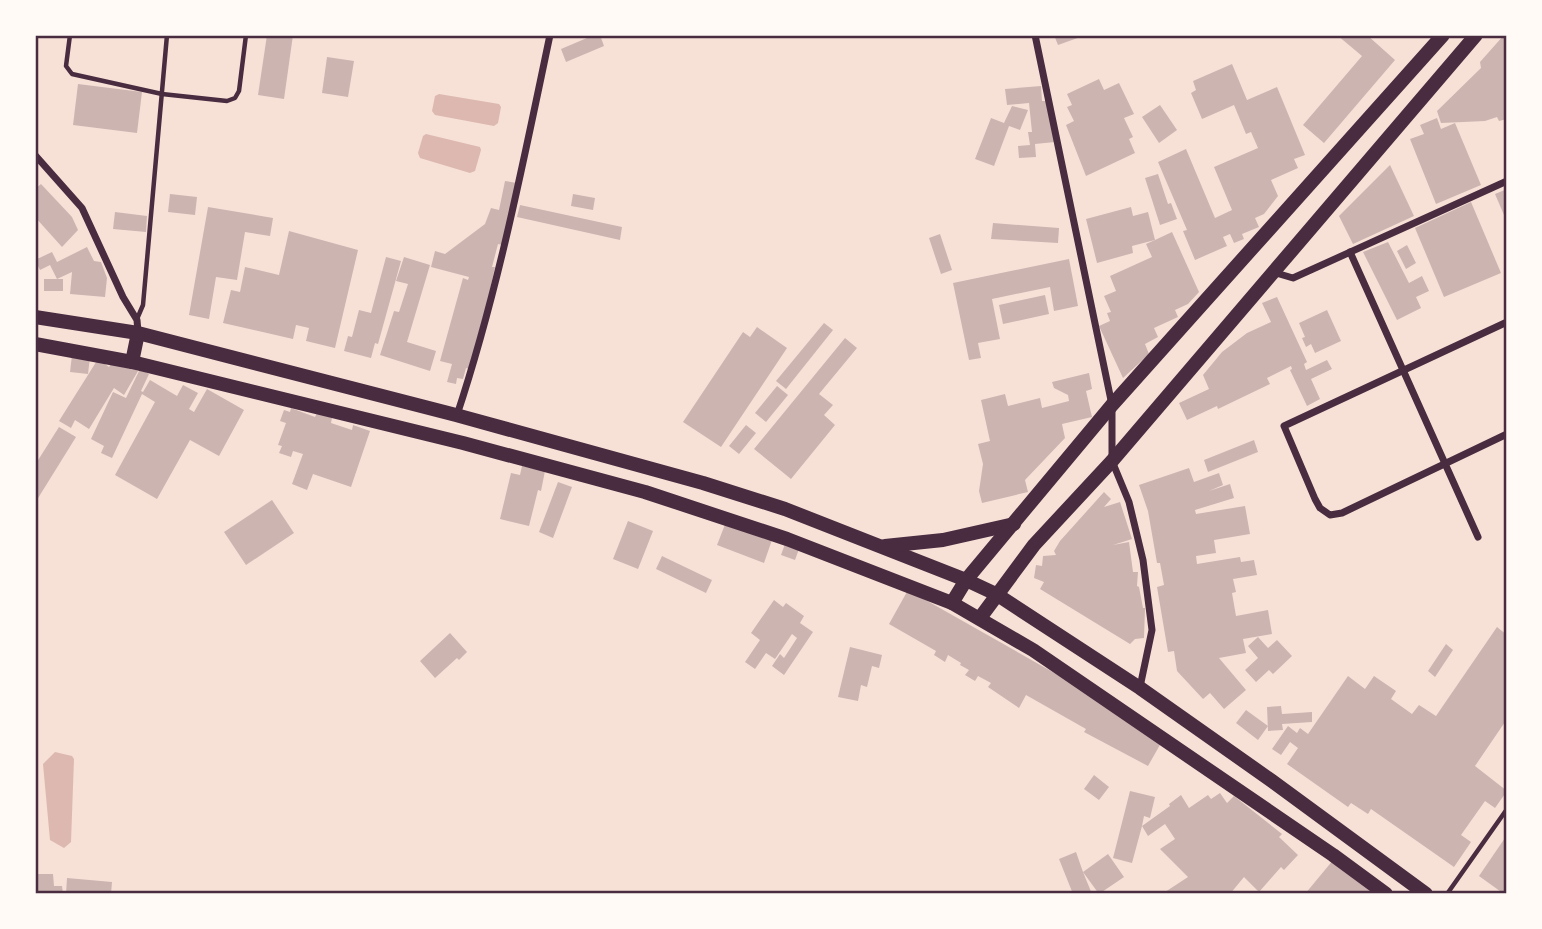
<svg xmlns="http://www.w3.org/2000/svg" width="1542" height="929" font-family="'Public Sans',sans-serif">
	<rect width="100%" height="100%" fill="#f7e1d7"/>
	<g fill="#dcb8b0">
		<path d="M439,94L499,104L501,107L498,123L494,126L435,115L432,111L435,96Z"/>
		<path d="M426,134L480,147L481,150L475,171L470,173L420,158L418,153L423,136Z"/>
		<path d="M55,752L72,756L74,759L71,842L64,848L50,840L43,764Z"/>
	</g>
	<g fill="#ccb4b1">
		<path d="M267,35H293L284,99L258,95Z"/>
		<path d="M594,35H600L604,46L566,62L561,49Z"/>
		<path d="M1054,35H1086L1058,45Z"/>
		<path d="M1337,35H1367L1395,60L1324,143L1303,125L1362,56Z"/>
		<path d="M1504,35H1507V119L1499,121L1497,117L1485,121L1441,123L1437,111L1481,68L1480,62Z"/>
		<path d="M327,57L354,61L348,97L322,93Z"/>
		<path d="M1232,64L1247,100L1277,87L1305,155L1294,159L1298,168L1271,180L1278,196L1264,214L1255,218L1259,227L1242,234L1244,239L1234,243L1230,234L1223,237L1227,246L1195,260L1183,231L1187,230L1158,162L1186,149L1215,218L1232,210L1214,167L1258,148L1251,132L1246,134L1234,105L1202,119L1191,93L1196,90L1193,81Z"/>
		<path d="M1099,79L1104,90L1119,83L1134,114L1124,118L1133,137L1129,139L1135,153L1086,176L1066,125L1074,121L1067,107L1072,105L1067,94Z"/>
		<path d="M78,84L142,92L137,133L73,125Z"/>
		<path d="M1041,86L1042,101H1048L1055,142L1035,144L1036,157L1019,158L1018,146L1030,145L1028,132H1032L1029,103L1007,105L1005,89Z"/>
		<path d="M1160,105L1177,130L1159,143L1142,117Z"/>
		<path d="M1012,106L1028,110L1020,130L1009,126L994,166L975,159L991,118L1004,123Z"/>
		<path d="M1437,118L1441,129L1455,123L1481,185L1436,204L1410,139L1424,134L1420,125Z"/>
		<path d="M1390,165L1414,216L1353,244L1339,216Z"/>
		<path d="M1158,174L1168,204L1171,203L1177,219L1160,225L1145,178Z"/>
		<path d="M505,181L517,183L502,245L498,244L492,267H495L488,299L469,369L466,368L463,379L457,378L456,384L447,382L452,364L440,361L463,278L468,280L469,277L431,267L435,251L445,254L485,224L491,208L499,210Z"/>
		<path d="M41,184L72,217L78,230L62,247L35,217V189Z"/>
		<path d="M1507,189V222L1495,194Z"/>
		<path d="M170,194L197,197L195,215L168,212Z"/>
		<path d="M573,194L595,198L593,210L571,206Z"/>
		<path d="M1471,202L1501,273L1444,297L1415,228Z"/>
		<path d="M520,205L622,227L620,240L517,217Z"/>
		<path d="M208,207L273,218L270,236L245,232L237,280L216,277L209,319L189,315Z"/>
		<path d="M1131,207L1133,216L1148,212L1155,240L1172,232L1199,292L1188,304L1175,310L1178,317L1154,328L1158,337L1145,344L1149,354L1123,378L1099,326L1110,321L1107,313L1111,312L1104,296L1116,291L1110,276L1152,257L1146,244L1155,240L1132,246L1133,253L1097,263L1086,219Z"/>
		<path d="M115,212L147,216L146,232L113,229Z"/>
		<path d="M993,223L1059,228L1058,243L991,239Z"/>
		<path d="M289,231L358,250L335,348L306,341L309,328L296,325L293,339L223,323L231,290L240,292L245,267L279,275Z"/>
		<path d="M940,234L952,270L941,274L929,238Z"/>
		<path d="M1388,242L1409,283L1422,276L1429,291L1416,297L1421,308L1397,320L1363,252Z"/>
		<path d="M1407,245L1416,263L1406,269L1397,251Z"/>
		<path d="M87,247L94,261L101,262L107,278L105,297L70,294L72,272L57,279H63V291H44V279H57L50,265L40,270L35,260L52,252L57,262Z"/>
		<path d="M386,257L401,261L378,344L375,343L371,358L344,351L348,336L352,337L359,310L371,313Z"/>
		<path d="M404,257L430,265L407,342L436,351L430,371L380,355L394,311L399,312L408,284L396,281Z"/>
		<path d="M1069,259L1078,306L1054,311L1050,287L992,299L1000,339L978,343L981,358L969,360L953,283Z"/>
		<path d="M1045,295L1049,314L1003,324L999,305Z"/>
		<path d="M1277,297L1307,362L1304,364L1306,370L1327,360L1332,369L1311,379L1320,399L1307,406L1290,370L1292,369L1291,366L1267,378L1270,384L1218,409L1217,406L1187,420L1179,403L1209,389L1203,375L1222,352L1247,333L1271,322L1262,303Z"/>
		<path d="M1327,310L1341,341L1315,353L1311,344L1306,347L1302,338L1305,337L1299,323Z"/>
		<path d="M824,323L833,330L786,389L776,381Z"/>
		<path d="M757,327L787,348L721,447L683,422L743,332L750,337Z"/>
		<path d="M845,338L857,348L819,394L833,405L824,415L835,425L791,479L754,449Z"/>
		<path d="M72,355L90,357L88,374L70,372Z"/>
		<path d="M98,359L109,367L114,359L138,371L124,395L114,388L89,429L75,420L71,428L59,421Z"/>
		<path d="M140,369L149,374L141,391L143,392L150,380L177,396L183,385L198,393L189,409L194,412L207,389L244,410L219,456L190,440L157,499L115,475L155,402L142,394L112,458L101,453L104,446L91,439L113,392L126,398Z"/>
		<path d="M1089,373L1092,389L1086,391L1092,417L1062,424L1065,438L1025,480L1028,492L982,503L979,491L983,464L978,444L990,441L981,400L1005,394L1008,406L1040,398L1042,408L1069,401L1068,395L1054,388L1052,382Z"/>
		<path d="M777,386L788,395L766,422L755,413Z"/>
		<path d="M291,408L315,417L317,413L332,418L331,423L352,430L353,425L370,431L351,487L313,474L307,490L292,484L303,454L293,451L291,457L279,453L282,446L278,445L286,423L280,421L284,410L290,412Z"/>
		<path d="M746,425L756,433L739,454L729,446Z"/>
		<path d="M59,427L76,437L35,503V465Z"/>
		<path d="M1254,440L1258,452L1208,472L1204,460Z"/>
		<path d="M522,466L545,471L541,491L538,490L529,526L500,519L511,473L520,475Z"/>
		<path d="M1189,468L1194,482L1219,473L1223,485L1209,491L1230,484L1234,498L1195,510L1196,514L1245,506L1250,534L1214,540L1216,553L1196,556L1197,564L1240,557L1241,562L1254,560L1257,575L1233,579L1236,592L1232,593L1236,616L1268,610L1272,634L1243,639L1246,653L1219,658L1246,690L1224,709L1210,693L1203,699L1177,671L1174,651L1168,652L1157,587L1164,585L1160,563H1157L1148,511L1139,485Z"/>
		<path d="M558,482L572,487L553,538L539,532Z"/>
		<path d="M1104,492L1111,499L1104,507L1120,502L1132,539L1113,545L1129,542L1133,572H1138L1137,586L1139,587L1143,608H1145L1144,638L1135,639L1130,644L1040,589L1044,582L1034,578L1036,565L1042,566L1043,556L1056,555L1054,551L1060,541Z"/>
		<path d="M272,500L294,533L246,565L224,532Z"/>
		<path d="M628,521L653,531L638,569L613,559Z"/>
		<path d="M726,522L773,537L764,563L717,545Z"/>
		<path d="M785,544L799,549L795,560L781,555Z"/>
		<path d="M662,556L712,580L706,593L656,569Z"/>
		<path d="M908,590L1102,700L1161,743L1148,766L1084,732L1086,729L1026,695L1019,708L988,687L991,683L978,676L975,681L965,675L969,670L960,665L961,663L948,655L945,662L934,655L936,651L889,624Z"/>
		<path d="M774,600L783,607L786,603L804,616L800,623L813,632L784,675L772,666L780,654L784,658L797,638L792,634L775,659L766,653L755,669L745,662L760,640L751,633Z"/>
		<path d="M1497,627L1507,635V719L1475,766L1507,791L1495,808L1485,801L1461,835L1471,842L1454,867L1371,809L1368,814L1351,803L1348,807L1287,764L1298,748L1290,742L1281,755L1272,749L1288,726L1297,733L1300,728L1308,734L1348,676L1365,689L1374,676L1396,691L1391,699L1412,714L1419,705L1436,716Z"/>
		<path d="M450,633L467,652L459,660L457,658L435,678L420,661Z"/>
		<path d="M1258,637L1268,648L1277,640L1292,656L1273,674L1269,670L1256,682L1245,670L1258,658L1248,646Z"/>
		<path d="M1446,644L1453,650L1435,677L1428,671Z"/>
		<path d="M850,647L882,655L879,668L872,666L867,687L861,685L858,701L838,697Z"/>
		<path d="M1281,706L1282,714L1312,712V722L1282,724L1283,730L1268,731L1267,707Z"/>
		<path d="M1246,710L1268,726L1258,740L1236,723Z"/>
		<path d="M1094,775L1109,787L1099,800L1084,789Z"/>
		<path d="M1130,791L1155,797L1150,818L1144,816L1142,826L1170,806L1169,804L1181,795L1189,808L1208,795L1211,799L1220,793L1227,803L1234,796L1282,834L1279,837L1298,855L1284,870L1281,867L1259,892L1244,877L1230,894H1162L1188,877L1160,849L1175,839L1165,824L1148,836L1142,826L1132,863L1113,858Z"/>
		<path d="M1507,835V894H1504L1479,876Z"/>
		<path d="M1076,852L1083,872L1108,854L1124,877L1099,894L1083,872L1092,894H1073L1059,859Z"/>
		<path d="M1334,859L1376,894H1305Z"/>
		<path d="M35,874H53L54,886H62L63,894H35Z"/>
		<path d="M67,878L112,882L111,894H66Z"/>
	</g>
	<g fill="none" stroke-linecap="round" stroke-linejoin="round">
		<g stroke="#4a2c40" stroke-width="4.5">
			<path d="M70,35L66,66L72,74L162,94L227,101L235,98L239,91L246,35"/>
			<path d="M137,319L143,305L167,35"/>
			<path d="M1447,894L1507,809"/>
		</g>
		<g stroke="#4a2c40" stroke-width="7">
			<path d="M1035,35L1112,405V461L1129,502L1143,560L1152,630L1140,687"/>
			<path d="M35,155L82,208L123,297L137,320L138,332"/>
			<path d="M1350,252L1478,537"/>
			<path d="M1276,273L1293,278L1507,181"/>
			<path d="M1507,322L1284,426L1315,499L1320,508L1330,515L1342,513L1507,434"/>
			<path d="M457,415C498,291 523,163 550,35"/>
		</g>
		<g stroke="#4a2c40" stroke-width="14">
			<path d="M35,317L138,333L456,415L703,483L785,509L966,580L996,594L1140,688L1272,781L1426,894"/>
			<path d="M35,344L132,362L463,443L645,492L787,539L952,603L1033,650L1333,855L1386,894"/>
			<path d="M132,362L138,333"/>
			<path d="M885,546L943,540L1014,524"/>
			<path d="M952,603L966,580L1112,405L1443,35"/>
			<path d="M980,618L1034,545L1112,461L1476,35"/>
		</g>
	</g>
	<rect width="1542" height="929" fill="none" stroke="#fffaf5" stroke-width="74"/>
	<rect x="37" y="37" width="1468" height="855" fill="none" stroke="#4a2c40" stroke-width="2.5"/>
</svg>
